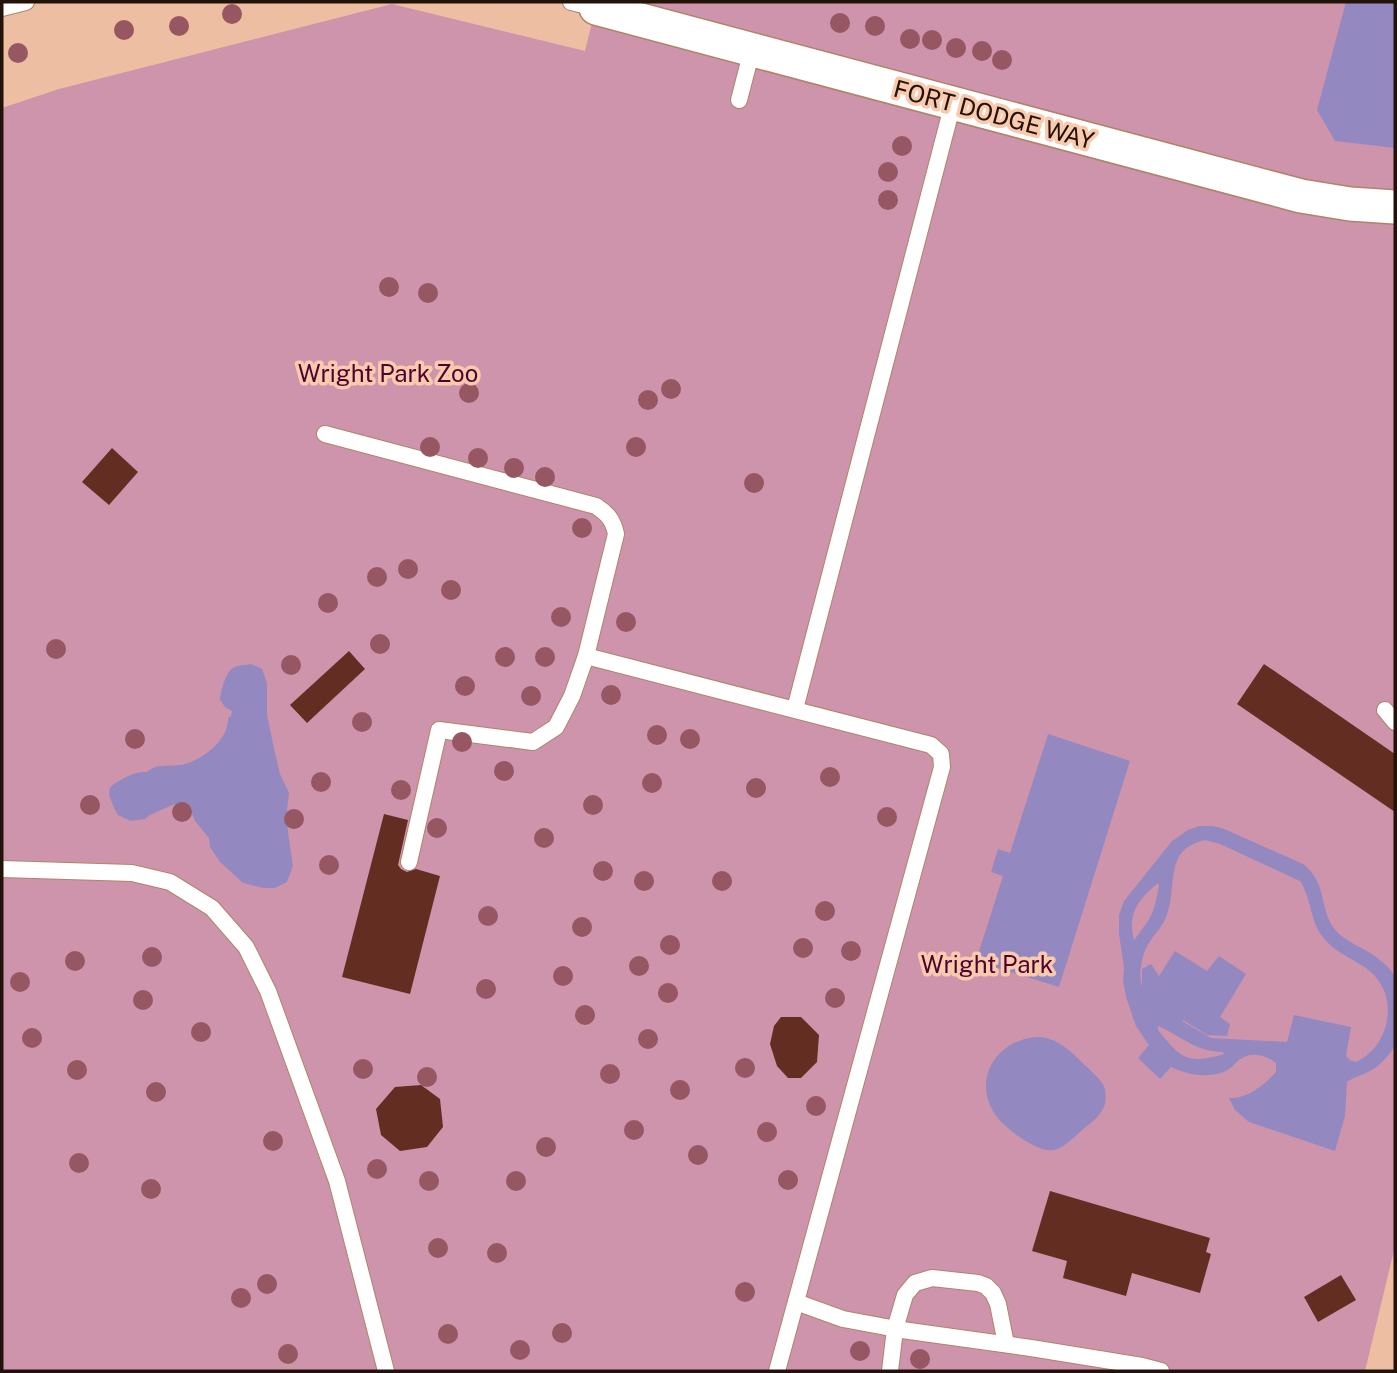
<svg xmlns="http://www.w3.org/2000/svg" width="1397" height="1373" font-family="'Public Sans',sans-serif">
	<rect width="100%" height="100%" fill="#edbea1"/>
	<path fill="#ce94ac" d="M597,2H1395V1246L1365,1371H2V108L59,89L392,4L585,51Z"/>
	<g fill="#9389c0" fill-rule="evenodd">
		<path d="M1346,2H1395V148L1335,141L1317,110Z"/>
		<path d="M251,664L262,669L267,683V715L275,753L280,774L289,793L287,810L288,833L293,866L287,882L275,888H263L243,883L220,862L210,847L209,838L195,821L191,811L185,806L179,804L172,805L150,815L145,819L131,821L118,815L114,808L109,795L110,787C121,779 134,771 147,772C158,762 171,768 185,764C204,759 229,739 228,718L231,716L232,711L225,707L220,700C221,691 225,673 233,668C237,665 246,665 251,664Z"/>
		<path d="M1048,734L1130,761L1059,987L976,961L1003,876L991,872L998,849L1010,853Z"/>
		<path d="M1199,826H1212L1222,828L1303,864C1327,883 1319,905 1333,927C1345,944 1366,947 1381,961C1386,965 1393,971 1395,978C1396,983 1397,1037 1395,1043C1394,1049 1388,1056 1383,1061C1371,1074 1359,1074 1347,1082L1345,1116L1335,1151L1249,1122L1235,1110L1229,1098C1247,1099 1264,1085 1276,1072V1063C1265,1055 1252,1051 1239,1060C1234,1064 1232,1068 1226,1071C1207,1079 1189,1075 1171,1067L1160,1079L1138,1058L1149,1045L1136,1026L1126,997L1123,981L1124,968L1119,934V915L1124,901L1172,841L1188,830ZM1205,840L1220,844L1300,881C1311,897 1310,920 1322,936C1341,962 1373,960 1385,993C1388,1004 1389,1014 1386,1025C1382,1041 1371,1055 1356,1062L1350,1060L1346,1056L1351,1027L1294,1015L1287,1042L1211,1038L1182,1021L1183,1020L1207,1035L1227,1036L1230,1024L1220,1017L1246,974L1219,956L1207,971L1175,951L1159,976L1151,964L1142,969V987C1138,972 1142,952 1151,940C1156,932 1163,926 1166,917C1174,898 1170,876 1178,858C1184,847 1194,843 1205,840ZM1158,883L1159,885C1154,914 1152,917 1134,940C1127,913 1139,899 1158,883ZM1158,1026C1181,1036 1196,1052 1223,1052L1224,1054C1186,1065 1181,1058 1158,1030Z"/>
		<path d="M1040,1037C1061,1039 1073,1054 1088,1068C1093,1073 1099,1078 1103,1084C1106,1090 1106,1098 1105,1104C1101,1117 1089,1124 1080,1132C1073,1138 1064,1148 1054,1150C1044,1152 1033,1145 1024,1140C1012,1132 1000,1123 993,1111C972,1075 1001,1037 1040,1037Z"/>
	</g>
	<g fill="#632d22">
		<path d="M112,448L138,472L109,505L82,482Z"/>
		<path d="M349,651L365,669L307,723L290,705Z"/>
		<path d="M1264,664L1395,754V812L1237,704Z"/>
		<path d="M384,814L408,820L398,865L401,869L407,872L416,869L440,876L410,994L342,977Z"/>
		<path d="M781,1017H801L819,1035L817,1062L801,1078H788L777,1066L770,1044L774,1026Z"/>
		<path d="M421,1085L440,1099L443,1127L427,1147L400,1151L381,1135L376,1109L395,1087Z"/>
		<path d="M1050,1191L1210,1238L1206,1252L1211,1254L1200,1293L1132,1273L1126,1296L1063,1278L1067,1261L1032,1251Z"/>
		<path d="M1341,1275L1356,1300L1318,1322L1304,1297Z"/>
	</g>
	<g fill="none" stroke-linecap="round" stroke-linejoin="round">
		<g stroke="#b08369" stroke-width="18">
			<g id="service">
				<path d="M571,2L596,8"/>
				<path d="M2,8L26,2"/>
				<path d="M739,100L752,50"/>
				<path d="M325,434L596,506C608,514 613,520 616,534L586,656L572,696L556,727L533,742L439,730L409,862"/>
				<path d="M586,656L931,745L941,754L942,767L777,1371"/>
				<path d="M795,709L953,103"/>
				<path d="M1385,710L1395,722"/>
				<path d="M2,869L132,873L170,882L212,908L246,947L268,991L337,1181L386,1371"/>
				<path d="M796,1302L843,1319L902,1330L1031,1348L1142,1366L1161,1371"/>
				<path d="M890,1371L895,1329L905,1295L915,1283L932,1278L978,1283L986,1286L993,1293L998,1304L1006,1344"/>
			</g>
		</g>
		<g stroke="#b08369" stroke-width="36">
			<path id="minor" d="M596,8L1301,196L1350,204L1395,207"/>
		</g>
		<use href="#service" stroke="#fff" stroke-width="16"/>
		<use href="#minor" stroke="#fff" stroke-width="33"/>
	</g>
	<g fill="#965762">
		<circle cx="232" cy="14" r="10"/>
		<circle cx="840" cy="23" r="10"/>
		<circle cx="179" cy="26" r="10"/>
		<circle cx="875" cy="26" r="10"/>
		<circle cx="124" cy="30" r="10"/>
		<circle cx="910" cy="39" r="10"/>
		<circle cx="932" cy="40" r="10"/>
		<circle cx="956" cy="48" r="10"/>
		<circle cx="982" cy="51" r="10"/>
		<circle cx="18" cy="53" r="10"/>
		<circle cx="1002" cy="60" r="10"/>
		<circle cx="902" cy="146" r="10"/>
		<circle cx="888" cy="172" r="10"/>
		<circle cx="888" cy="200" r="10"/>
		<circle cx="389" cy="287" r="10"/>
		<circle cx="428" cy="293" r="10"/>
		<circle cx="671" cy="389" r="10"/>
		<circle cx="469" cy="393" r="10"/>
		<circle cx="648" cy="400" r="10"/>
		<circle cx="430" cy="447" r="10"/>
		<circle cx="636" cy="447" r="10"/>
		<circle cx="478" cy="458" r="10"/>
		<circle cx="514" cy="468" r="10"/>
		<circle cx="545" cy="477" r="10"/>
		<circle cx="754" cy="483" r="10"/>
		<circle cx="582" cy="528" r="10"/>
		<circle cx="408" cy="569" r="10"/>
		<circle cx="377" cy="577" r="10"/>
		<circle cx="451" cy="590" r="10"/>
		<circle cx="328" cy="603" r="10"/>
		<circle cx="561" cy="617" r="10"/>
		<circle cx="626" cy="622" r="10"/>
		<circle cx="380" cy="644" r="10"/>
		<circle cx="56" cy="649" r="10"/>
		<circle cx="505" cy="657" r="10"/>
		<circle cx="545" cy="657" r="10"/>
		<circle cx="291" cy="665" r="10"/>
		<circle cx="465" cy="686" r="10"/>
		<circle cx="611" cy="695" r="10"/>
		<circle cx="531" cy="696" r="10"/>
		<circle cx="362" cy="722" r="10"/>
		<circle cx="657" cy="735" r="10"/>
		<circle cx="135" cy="739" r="10"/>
		<circle cx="690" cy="739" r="10"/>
		<circle cx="462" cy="742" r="10"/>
		<circle cx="504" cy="771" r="10"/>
		<circle cx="830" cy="777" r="10"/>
		<circle cx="321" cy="782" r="10"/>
		<circle cx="652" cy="783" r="10"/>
		<circle cx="756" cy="788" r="10"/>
		<circle cx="401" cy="790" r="10"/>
		<circle cx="90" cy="805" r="10"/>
		<circle cx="593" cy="805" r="10"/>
		<circle cx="182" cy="812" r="10"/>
		<circle cx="887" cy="817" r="10"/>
		<circle cx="294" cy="819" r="10"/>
		<circle cx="437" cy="828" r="10"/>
		<circle cx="544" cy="838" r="10"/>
		<circle cx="329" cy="865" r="10"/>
		<circle cx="603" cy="871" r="10"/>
		<circle cx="644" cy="881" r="10"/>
		<circle cx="722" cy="881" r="10"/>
		<circle cx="825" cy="911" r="10"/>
		<circle cx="488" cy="916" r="10"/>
		<circle cx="582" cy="927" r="10"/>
		<circle cx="670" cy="945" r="10"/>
		<circle cx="803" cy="948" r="10"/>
		<circle cx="851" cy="951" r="10"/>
		<circle cx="152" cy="957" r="10"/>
		<circle cx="75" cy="961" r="10"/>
		<circle cx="639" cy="966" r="10"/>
		<circle cx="563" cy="976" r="10"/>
		<circle cx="20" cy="982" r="10"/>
		<circle cx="486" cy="989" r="10"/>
		<circle cx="668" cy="993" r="10"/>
		<circle cx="835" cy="998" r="10"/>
		<circle cx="143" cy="1000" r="10"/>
		<circle cx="585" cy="1015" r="10"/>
		<circle cx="201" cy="1032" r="10"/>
		<circle cx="32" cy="1038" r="10"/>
		<circle cx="648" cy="1039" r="10"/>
		<circle cx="745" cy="1068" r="10"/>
		<circle cx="363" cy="1069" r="10"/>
		<circle cx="77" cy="1070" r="10"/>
		<circle cx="610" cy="1074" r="10"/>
		<circle cx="427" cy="1077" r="10"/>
		<circle cx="680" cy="1090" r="10"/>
		<circle cx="156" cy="1092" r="10"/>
		<circle cx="816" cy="1106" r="10"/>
		<circle cx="634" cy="1130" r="10"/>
		<circle cx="767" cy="1132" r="10"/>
		<circle cx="273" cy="1141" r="10"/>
		<circle cx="546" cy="1147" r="10"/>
		<circle cx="698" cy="1155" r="10"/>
		<circle cx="79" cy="1163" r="10"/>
		<circle cx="377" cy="1169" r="10"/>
		<circle cx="788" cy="1180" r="10"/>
		<circle cx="429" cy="1181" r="10"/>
		<circle cx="516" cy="1181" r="10"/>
		<circle cx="151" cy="1189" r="10"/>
		<circle cx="438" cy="1248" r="10"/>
		<circle cx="497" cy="1253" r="10"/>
		<circle cx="267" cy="1284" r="10"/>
		<circle cx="745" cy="1292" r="10"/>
		<circle cx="241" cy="1298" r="10"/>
		<circle cx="562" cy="1333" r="10"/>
		<circle cx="448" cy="1334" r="10"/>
		<circle cx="520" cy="1350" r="10"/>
		<circle cx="860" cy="1351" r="10"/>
		<circle cx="288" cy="1354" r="10"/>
		<circle cx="920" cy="1359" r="10"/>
	</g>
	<g text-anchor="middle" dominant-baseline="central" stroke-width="7" stroke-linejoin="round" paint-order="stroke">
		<g font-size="24" fill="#231208" stroke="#facaae">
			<text transform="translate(994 114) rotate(15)">FORT DODGE WAY</text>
		</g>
		<g font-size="24" fill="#4e032e" stroke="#facaae">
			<text x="388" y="373">Wright Park Zoo</text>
			<text x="987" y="964">Wright Park</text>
		</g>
	</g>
	<rect width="1397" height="1373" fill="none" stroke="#231208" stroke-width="7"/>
</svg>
